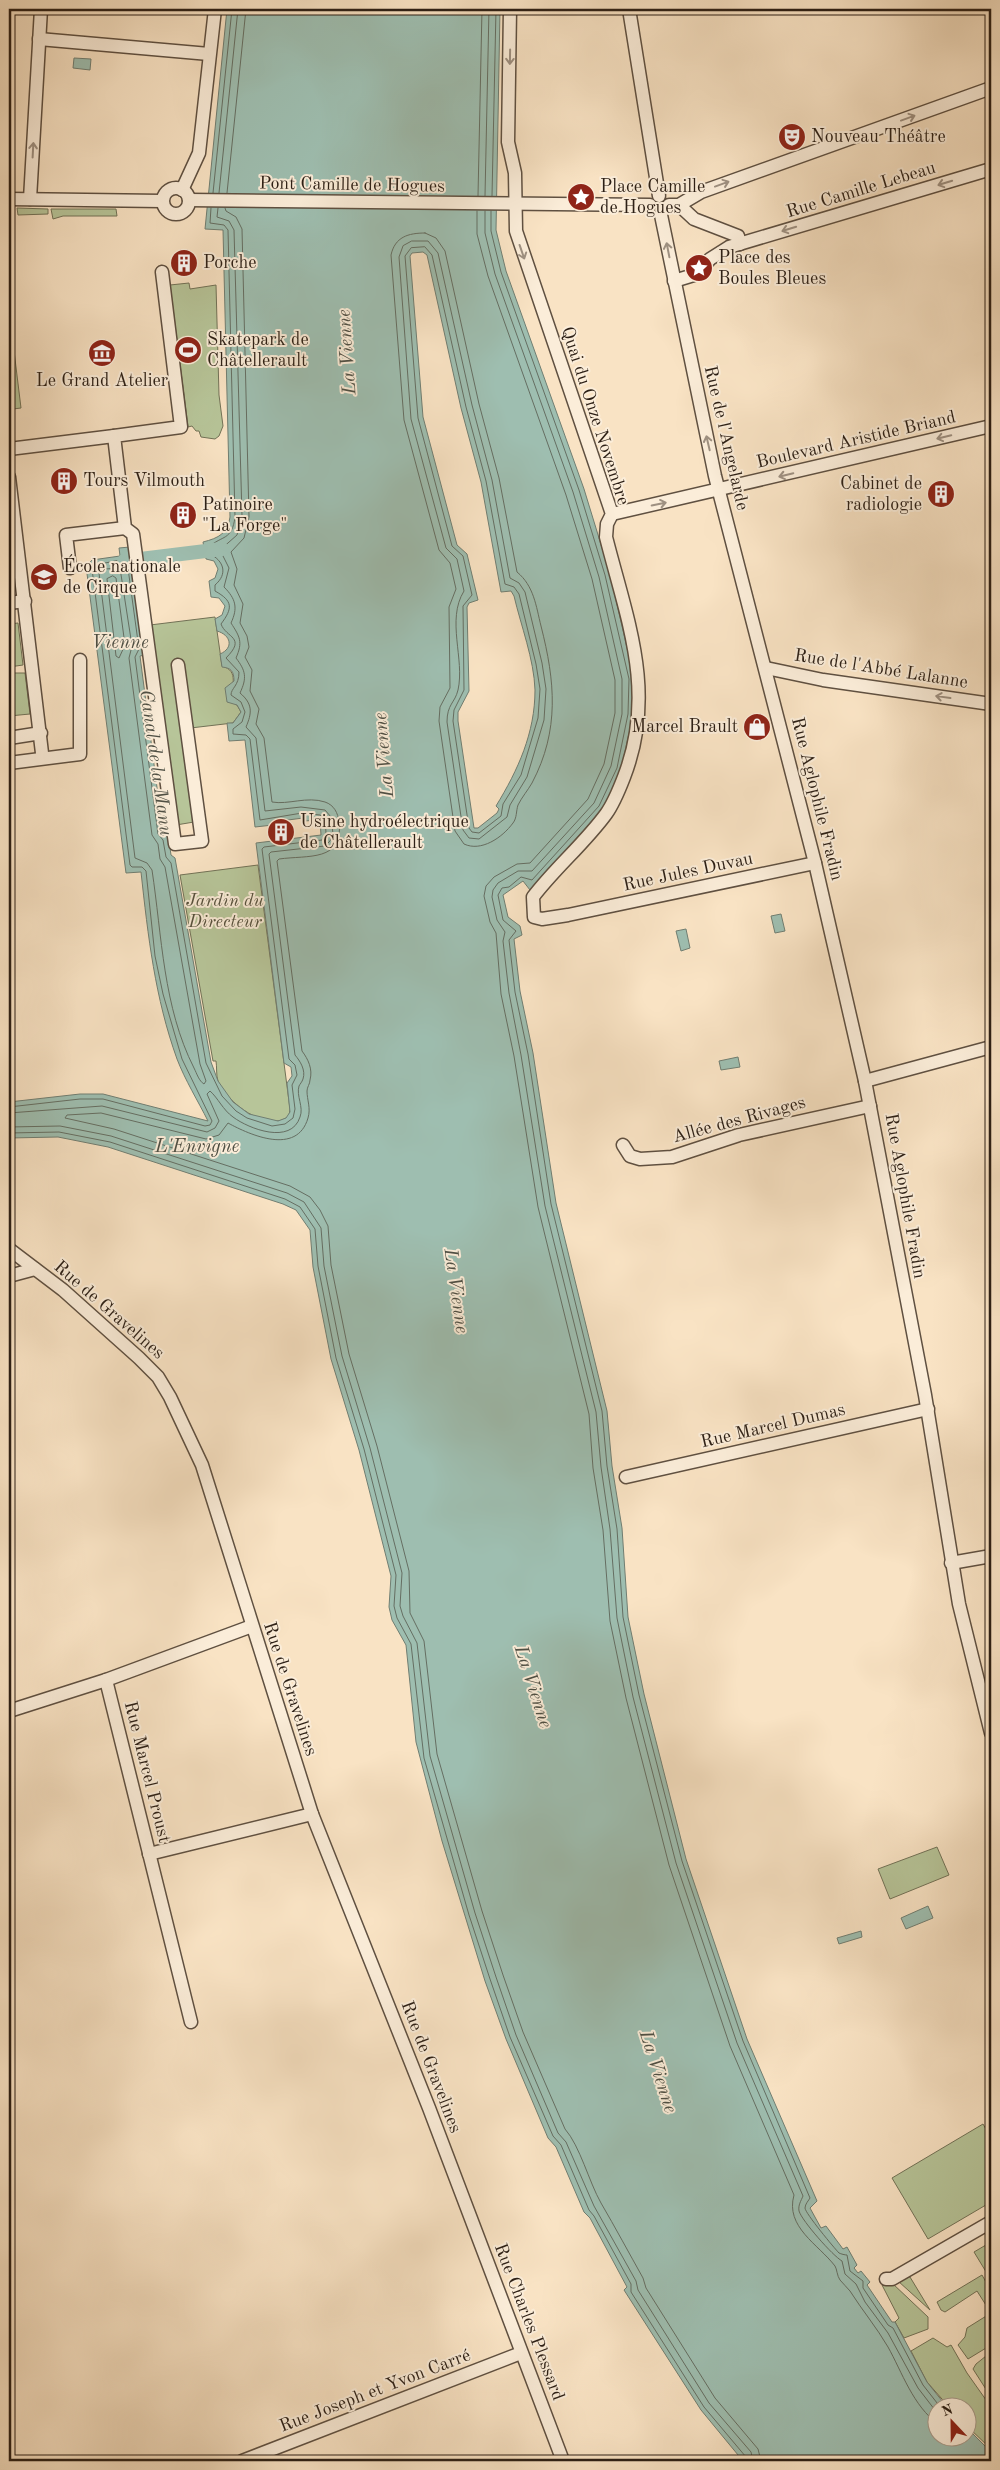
<svg xmlns="http://www.w3.org/2000/svg" width="1000" height="2470" font-family="'Old Standard TT',serif">
	<rect width="100%" height="100%" fill="#f9e3c4"/>
	<filter id="stains"><feTurbulence type="fractalNoise" baseFrequency=".004" numOctaves="4"/><feColorMatrix values="0 0 0 0 .2 0 0 0 0 .09 0 0 0 0 .02 0 0 0 .5 -.17"/></filter>
	<radialGradient id="worn" r=".72"><stop offset=".6" stop-color="#630" stop-opacity="0"/><stop offset="1" stop-color="#630" stop-opacity=".3"/></radialGradient>
	<g fill="#b7c599" stroke="#727257">
		<path d="M17,208L48,209V214L18,215Z"/>
		<path d="M51,209H116L117,216H63L53,219Z"/>
		<path d="M189,283L190,289L216,285L219,395L223,426L219,436L215,439L201,437L199,431H196L192,426L188,427L170,285Z"/>
		<path d="M9,310L21,408L13,409Z"/>
		<path d="M215,617L222,666C240,671 231,687 231,701L237,705L241,712L233,723L182,729L194,822L176,825L150,625Z"/>
		<path d="M18,623L23,665L9,667V624Z"/>
		<path d="M9,673H25L30,714L9,716Z"/>
		<path d="M258,865L290,1109L289,1116C268,1134 226,1102 218,1081C216,1075 217,1067 216,1061H213L180,875Z"/>
		<path d="M937,1847L949,1875L890,1899L878,1869Z"/>
		<path d="M983,2124L991,2138V2202L928,2239L892,2178Z"/>
		<path d="M991,2242V2280L974,2252Z"/>
		<path d="M982,2275L991,2291V2345L968,2359L958,2345L965,2337L967,2328L991,2313L977,2291L945,2312L941,2310L937,2302Z"/>
		<path d="M906,2276L910,2277L930,2310L898,2281Z"/>
		<path d="M892,2283L928,2317V2329L904,2338L895,2322L899,2318L882,2285Z"/>
		<path d="M933,2338L947,2347L951,2345L967,2373L991,2407V2449L968,2427V2408L949,2407L927,2382L911,2351Z"/>
		<path d="M991,2352V2397L973,2369L976,2364Z"/>
	</g>
	<g fill="#9ebeb0" stroke="#707e72" fill-rule="evenodd">
		<path d="M227,9H500L496,230L506,271L584,489L610,574L634,678L633,715L621,770L603,809L530,890L523,881L503,895L508,917L520,926L522,935L514,939L520,991L533,1053L556,1203L607,1411L612,1466L622,1528L628,1617L644,1694L686,1859L747,2039L817,2201L810,2208L821,2228L826,2226L843,2249L847,2247L857,2265L854,2268L858,2273L861,2271L870,2282L867,2285L892,2322H895L927,2382L947,2407L938,2408V2438H968V2429L991,2452V2461H743L701,2410L624,2290L627,2287L590,2218L584,2212L556,2147L548,2138L506,2039L485,1981L442,1841L416,1742L406,1645L392,1620L389,1607L391,1576L359,1450L331,1359L313,1267L310,1230L296,1210L283,1204L108,1147L58,1137L9,1138V1102L80,1094H103L208,1121C198,1101 185,1080 177,1059C155,998 148,936 141,872L126,873L86,566L92,560L120,556L119,548L130,547L145,655L140,656L163,834H168L171,855L175,858L211,1062L218,1081L233,1102L249,1114L278,1121L286,1118L290,1112L287,1083L292,1076L291,1067L284,1063L256,843L321,835L320,820L304,821L303,818L273,822V825L255,827L245,740L229,741L227,723H233L241,712L237,705L227,702L225,688L234,681C234,671 231,668 222,667L220,654C234,648 231,635 217,631L215,619L222,615L225,606L219,598L211,597L209,581L215,578L218,569L214,561L206,559L203,542C219,538 228,533 230,517L223,230L205,229ZM423,252L427,255L461,408L481,482L501,592L511,591L514,596C521,626 534,659 535,690C535,733 518,770 496,806L499,809L497,813L478,828H474L458,721V712L469,691L467,607L469,603L478,600L467,554L457,545L423,417L410,256L412,253Z"/>
		<path d="M74,58L91,59L90,70L73,68Z"/>
		<path d="M781,914L785,931L775,933L771,916Z"/>
		<path d="M686,929L690,948L681,951L676,931Z"/>
		<path d="M738,1057L740,1067L721,1070L719,1061Z"/>
		<path d="M928,1906L933,1918L906,1929L901,1918Z"/>
		<path d="M861,1931L862,1937L839,1944L837,1938Z"/>
	</g>
	<g fill="none" stroke-linecap="round" stroke-linejoin="round">
		<g stroke="#656e62" stroke-width="1">
			<path d="M213,193L232,9"/>
			<path d="M219,193L238,9"/>
			<path d="M227,193L246,9"/>
			<path d="M478,196L482,9"/>
			<path d="M485,196L489,9"/>
			<path d="M492,196L496,9"/>
			<path d="M225,208L226,211L236,217L242,229L249,517L244,538L231,552L237,569L234,585L243,604L240,623L247,636L249,647L245,657L252,670L250,691L259,709L256,724L264,738L272,802C288,805 307,796 325,802C334,805 338,813 339,822C344,862 308,855 279,859L277,861L302,1051C308,1059 313,1069 310,1080C310,1084 307,1087 307,1091C307,1100 311,1108 308,1118C297,1156 250,1135 228,1123L219,1135L206,1139L101,1113L67,1115L65,1118L114,1129L290,1186L310,1197L320,1210L328,1226L331,1265L349,1354L377,1446L409,1571L410,1613L424,1641L437,1754L482,1911L503,1975L523,2032L565,2129C580,2146 589,2182 601,2203C615,2227 629,2253 643,2278L646,2288L715,2398L758,2449L761,2461"/>
			<path d="M477,211V234L488,276L566,495L592,579L615,680V713L604,764L588,799L530,863L517,864L494,877L486,886L484,896L490,922L496,933L501,994L514,1056L538,1207L589,1414L593,1468L603,1530L610,1621L626,1698L669,1865L730,2046L794,2195C785,2227 818,2244 835,2266C837,2269 837,2276 840,2280C843,2284 847,2287 850,2291C862,2310 877,2328 888,2347C902,2372 913,2406 938,2424"/>
			<path d="M485,211V233L495,274L573,492L599,577L622,679V714L611,766L594,803L532,871H518L498,883L493,890L492,897L497,920L505,932L503,941L509,993L521,1055L545,1206L596,1412L601,1467L610,1529L617,1618L633,1697L676,1863L737,2043L803,2196C801,2201 798,2205 799,2211C802,2221 833,2256 842,2261L845,2274L856,2284L865,2302L888,2333L918,2388L938,2414"/>
			<path d="M491,211V231L501,272L579,490L605,575L629,679L628,714L617,768L599,806L532,880L521,877L509,887L502,888L498,895L503,920L516,931L509,940L515,992L528,1054L551,1204L602,1411L607,1466L617,1529L623,1617L639,1695L682,1861L743,2041L810,2198C809,2200 805,2204 805,2208C805,2213 835,2249 839,2253C841,2254 845,2255 847,2255L850,2271L863,2281V2288L888,2325L893,2328L923,2385L941,2408"/>
			<path d="M425,233L436,238L445,251L479,404L499,478L517,572C534,586 536,606 541,626C555,681 560,730 532,783C528,790 522,797 518,805C516,811 517,818 513,823C502,838 481,852 464,844L455,831L439,721L440,707L450,688L449,607L456,589L450,563L439,550L404,420L391,255C395,237 408,233 425,233Z"/>
			<path d="M412,241H428L438,253L472,405L492,480L510,578L519,583L525,592L542,663L546,689L544,720L527,777L510,805L507,817L479,839L469,838L463,830L447,722C447,704 455,703 458,690C465,659 446,620 464,591L457,559L446,548L411,419L399,257L403,246Z"/>
			<path d="M425,247L432,255L466,407L486,481L505,584L514,587L519,594L536,664L540,689L538,718L521,775L503,804L501,816L479,833L472,832L469,828L453,721L454,710L464,690L463,606L472,595L463,556L452,546L418,418L405,256L411,248Z"/>
			<path d="M120,568L132,646L129,658L152,835L158,844L160,859L165,867L200,1064L206,1081L204,1084C199,1081 197,1074 194,1068C163,1007 162,936 152,870L147,863L135,858L99,573L100,570Z"/>
			<path d="M113,576L116,578L125,645L119,658L116,656L107,579Z"/>
			<path d="M9,1107L80,1099H103L205,1126L210,1125L212,1121L182,1059L163,994L155,956L146,871L142,867H132L130,865L92,569L95,565L125,559L127,561L139,649L135,657L158,834L163,840L166,857L171,863L206,1063L222,1096L236,1111L247,1118L272,1126L285,1124L293,1118L295,1109L292,1085L297,1075L295,1065L289,1059L262,849L264,847L322,840L326,833L325,818L320,815L302,813L260,820L250,739L246,735L233,734V729L242,722L245,712L241,702L231,695C231,688 239,686 239,672L226,658C247,637 226,638 221,624C233,608 233,601 215,591V585C228,574 224,561 210,554L209,547C222,535 232,541 235,517L228,230L224,225L210,223L211,208"/>
			<path d="M9,1113L102,1106L207,1132L215,1128L219,1121L207,1094L210,1091C218,1098 223,1110 233,1117C249,1129 291,1145 300,1117C304,1107 296,1096 299,1086C300,1084 302,1082 303,1079C306,1070 300,1061 295,1055L269,854L271,852L325,846L330,841L333,834L331,817L325,810L301,807L265,811L256,738L246,727C252,713 253,704 240,693C247,678 246,671 236,658C243,642 240,637 231,623C238,608 236,599 224,587L229,568L220,550L237,535L242,516L234,230L229,221L217,217L218,208"/>
			<path d="M9,1127L60,1126L111,1136L287,1193L304,1202L321,1228L324,1266L342,1356L370,1448L402,1573L400,1606L403,1616L417,1643L430,1756L475,1913L496,1977L516,2035L558,2133L566,2142L594,2206L636,2281L638,2290L709,2403L751,2452L753,2461"/>
			<path d="M9,1133L59,1132L110,1142L285,1199L300,1207L315,1229L318,1266L336,1358L364,1449L396,1575L394,1606L397,1618L411,1644L424,1758L469,1915L490,1979L510,2037L553,2136L561,2145L589,2210L594,2216L631,2284V2292L704,2407L746,2457L747,2461"/>
		</g>
		<path stroke="#9ebeb0" stroke-width="14" d="M124,561L222,549"/>
		<g stroke="#5f5041" stroke-width="15">
			<g id="street">
				<path d="M510,9L508,142L515,173L516,231L612,514L607,524L606,537C627,620 657,692 624,777C619,790 614,803 606,814C584,844 555,868 533,897L534,917L542,919L568,915L815,863"/>
				<path d="M629,9L659,196"/>
				<path d="M39,39L209,54"/>
				<circle cx="176" cy="201" r="13"/>
				<path d="M182,190L199,153L215,9"/>
				<path d="M9,199L162,201"/>
				<path d="M30,199L41,9"/>
				<path d="M189,200L650,205"/>
				<path d="M669,205H679L701,192L991,88"/>
				<path d="M679,205L694,219L738,236L740,244"/>
				<path d="M661,215L715,476L815,863L865,1081L925,1395L959,1604L991,1733"/>
				<path d="M162,272L181,427L114,436L125,528L133,534L175,844L202,841L178,665"/>
				<path d="M674,281L697,274L710,259L729,247L991,169"/>
				<path d="M9,449L114,436"/>
				<path d="M9,477L42,753"/>
				<path d="M612,514L991,426"/>
				<path d="M70,568L66,535L125,528"/>
				<path d="M9,603L25,601"/>
				<path d="M766,668L823,680L991,704"/>
				<path d="M9,738L41,733"/>
				<path d="M9,763L80,754V660"/>
				<path d="M865,1081L991,1047"/>
				<path d="M623,1145L630,1156L640,1159L672,1157L739,1135L870,1106"/>
				<path d="M9,1249L63,1290L139,1358L158,1377L170,1397L202,1465L312,1814L429,2108L563,2461"/>
				<path d="M9,1276L35,1269"/>
				<path d="M626,1477L928,1409"/>
				<path d="M951,1563L991,1556"/>
				<path d="M9,1711L106,1680"/>
				<path d="M149,1854L312,1814"/>
				<path d="M191,2022L106,1680L252,1626"/>
				<path d="M886,2279H892L991,2222"/>
				<path d="M242,2461L521,2353"/>
			</g>
		</g>
		<use href="#street" stroke="#fbedd9" stroke-width="12"/>
	</g>
	<defs><path id="oneway-shaft" d="M-6 0H5M1.5-3L5.5 0L1.5 3" fill="none" stroke-width="1.6" stroke-linecap="round" stroke-linejoin="round" transform="scale(1.25)"/></defs>
	<g stroke="#9e9081">
		<use href="#oneway-shaft" transform="translate(510 57) rotate(91)"/>
		<use href="#oneway-shaft" transform="translate(908 118) rotate(-20)"/>
		<use href="#oneway-shaft" transform="translate(33 150) rotate(-87)"/>
		<use href="#oneway-shaft" transform="translate(945 183) rotate(163)"/>
		<use href="#oneway-shaft" transform="translate(722 184) rotate(-20)"/>
		<use href="#oneway-shaft" transform="translate(789 229) rotate(163)"/>
		<use href="#oneway-shaft" transform="translate(668 250) rotate(-101)"/>
		<use href="#oneway-shaft" transform="translate(522 252) rotate(71)"/>
		<use href="#oneway-shaft" transform="translate(944 437) rotate(166)"/>
		<use href="#oneway-shaft" transform="translate(708 443) rotate(-103)"/>
		<use href="#oneway-shaft" transform="translate(786 475) rotate(167)"/>
		<use href="#oneway-shaft" transform="translate(659 504) rotate(-12)"/>
		<use href="#oneway-shaft" transform="translate(943 697) rotate(-172)"/>
	</g>
	<defs>
		<g id="theatre-disc" transform="scale(1.4375)"><circle r="9.5" fill="#8f2418" stroke="#fbedd9"/><path d="M-5-5.5Q0-4 5-5.5V0Q5 5 0 6Q-5 5-5 0ZM-3.3-2.5H-1v1.5H-3.3ZM1-2.5H3.3v1.5H1ZM-2.8 1Q0 5.5 2.8 1Z" fill="#fff"/></g>
		<g id="sight-disc" transform="scale(1.4375)"><circle r="9.5" fill="#8f2418" stroke="#fbedd9"/><path d="M0-6L1.8-2.2L6-1.7L2.9 1.2L3.7 5.4L0 3.3L-3.7 5.4L-2.9 1.2L-6-1.7L-1.8-2.2Z" fill="#fff"/></g>
		<g id="building-disc" transform="scale(1.4375)"><circle r="9.5" fill="#8f2418" stroke="#fbedd9"/><path d="M-4-6H4V6H1V3H-1V6H-4ZM-2.5-4.3h1.7v1.8h-1.7ZM.8-4.3h1.7v1.8H.8ZM-2.5-1h1.7V.8h-1.7ZM.8-1h1.7V.8H.8Z" fill="#fff"/></g>
		<g id="stadium-disc" transform="scale(1.4375)"><circle r="9.5" fill="#8f2418" stroke="#fbedd9"/><path d="M0-5a6.5 5 0 1 0 0 10a6.5 5 0 1 0 0-10ZM-3.5-1.8h7v3.6h-7Z" fill="#fff"/></g>
		<g id="museum-disc" transform="scale(1.4375)"><circle r="9.5" fill="#8f2418" stroke="#fbedd9"/><path d="M0-6L6-3V-2H-6V-3ZM-5-1h2V3h-2ZM-1-1h2V3h-2ZM3-1h2V3H3ZM-6 4H6V6H-6Z" fill="#fff"/></g>
		<g id="school-disc" transform="scale(1.4375)"><circle r="9.5" fill="#8f2418" stroke="#fbedd9"/><path d="M0-5L7-2L0 1L-7-2ZM-4 1L0 2.5L4 1V4Q0 6-4 4Z" fill="#fff"/></g>
		<g id="shop-disc" transform="scale(1.4375)"><circle r="9.5" fill="#8f2418" stroke="#fbedd9"/><path d="M-5-2.5h2.3a2.7 3.5 0 0 1 5.4 0H5L5.5 6h-11ZM-1.5-2.5h3a1.5 2.3 0 0 0-3 0Z" fill="#fff"/></g>
	</defs>
	<g fill-rule="evenodd">
		<use href="#theatre-disc" x="792" y="137"/>
		<use href="#sight-disc" x="581" y="197"/>
		<use href="#building-disc" x="184" y="263"/>
		<use href="#sight-disc" x="699" y="268"/>
		<use href="#stadium-disc" x="188" y="350"/>
		<use href="#museum-disc" x="102" y="353"/>
		<use href="#building-disc" x="64" y="481"/>
		<use href="#building-disc" x="941" y="494"/>
		<use href="#building-disc" x="183" y="515"/>
		<use href="#school-disc" x="44" y="577"/>
		<use href="#shop-disc" x="757" y="727"/>
		<use href="#building-disc" x="281" y="832"/>
	</g>
	<g text-anchor="middle" dominant-baseline="central" stroke-width="4" stroke-linejoin="round" paint-order="stroke">
		<g font-size="18" fill="#2c1f15" stroke="#fbedd9" text-anchor="start">
			<text x="811" y="137">Nouveau Théâtre</text>
			<text x="600" y="187">Place Camille<tspan x="600" dy="21">de Hogues</tspan></text>
			<text x="718" y="258">Place des<tspan x="718" dy="21">Boules Bleues</tspan></text>
			<text x="203" y="263">Porche</text>
			<text x="207" y="340">Skatepark de<tspan x="207" dy="21">Châtellerault</tspan></text>
			<text x="102" y="381" text-anchor="middle">Le Grand Atelier</text>
			<text x="83" y="481">Tours Vilmouth</text>
			<text x="922" y="484" text-anchor="end">Cabinet de<tspan x="922" dy="21">radiologie</tspan></text>
			<text x="202" y="505">Patinoire<tspan x="202" dy="21">"La Forge"</tspan></text>
			<text x="63" y="567">École nationale<tspan x="63" dy="21">de Cirque</tspan></text>
			<text x="738" y="727" text-anchor="end">Marcel Brault</text>
			<text x="300" y="822">Usine hydroélectrique<tspan x="300" dy="21">de Châtellerault</tspan></text>
		</g>
		<g font-size="18" fill="#2c1f15" stroke="#fbedd9">
			<text transform="translate(352 185) rotate(1)">Pont Camille de Hogues</text>
			<text transform="translate(861 190) rotate(-17)">Rue Camille Lebeau</text>
			<text transform="translate(595 416) rotate(72)">Quai du Onze Novembre</text>
			<text transform="translate(726 438) rotate(77)">Rue de l'Angelarde</text>
			<text transform="translate(856 440) rotate(-13)">Boulevard Aristide Briand</text>
			<text transform="translate(881 669) rotate(9)">Rue de l'Abbé Lalanne</text>
			<text transform="translate(817 799) rotate(76)">Rue Aglophile Fradin</text>
			<text transform="translate(688 872) rotate(-12)">Rue Jules Duvau</text>
			<text transform="translate(739 1120) rotate(-15)">Allée des Rivages</text>
			<text transform="translate(905 1196) rotate(80)">Rue Aglophile Fradin</text>
			<text transform="translate(109 1310) rotate(41)">Rue de Gravelines</text>
			<text transform="translate(773 1426) rotate(-13)">Rue Marcel Dumas</text>
			<text transform="translate(290 1689) rotate(72)">Rue de Gravelines</text>
			<text transform="translate(147 1772) rotate(76)">Rue Marcel Proust</text>
			<text transform="translate(431 2067) rotate(69)">Rue de Gravelines</text>
			<text transform="translate(529 2322) rotate(69)">Rue Charles Plessard</text>
			<text transform="translate(375 2391) rotate(-21)">Rue Joseph et Yvon Carré</text>
		</g>
		<g font-size="18" font-style="italic" fill="#56513d" stroke="#fbedd9">
			<text x="225" y="901">Jardin du<tspan x="225" dy="21">Directeur</tspan></text>
		</g>
		<g font-size="19" font-style="italic" fill="#4e4f44" stroke="#fbedd9">
			<text transform="translate(348 352) rotate(-94)">La Vienne</text>
			<text x="120" y="643">Vienne</text>
			<text transform="translate(385 755) rotate(-95)">La Vienne</text>
			<text transform="translate(155 763) rotate(82)">Canal de la Manu</text>
			<text x="197" y="1147">L'Envigne</text>
			<text transform="translate(455 1291) rotate(82)">La Vienne</text>
			<text transform="translate(532 1687) rotate(72)">La Vienne</text>
			<text transform="translate(657 2072) rotate(72)">La Vienne</text>
		</g>
	</g>
	<rect width="1000" height="2470" fill="none" stroke="#f9e3c4" stroke-width="30"/>
	<rect x="10" y="10" width="980" height="2450" fill="none" stroke="#2c1f15" stroke-width="2.5"/>
	<rect x="15" y="15" width="970" height="2440" fill="none" stroke="#2c1f15"/>
	<g transform="translate(952 2422) rotate(338)"><circle r="24" fill="#fbedd9" stroke="#a89b8b"/>
	<path d="M0-4L9 19L0 12L-9 19Z" fill="#8f2418"/>
	<text y="-8" font-size="14" font-weight="bold" text-anchor="middle" fill="#2c1f15">N</text>
	</g>
	<rect width="100%" height="100%" filter="url(#stains)"/>
	<rect width="100%" height="100%" fill="url(#worn)"/>
</svg>
